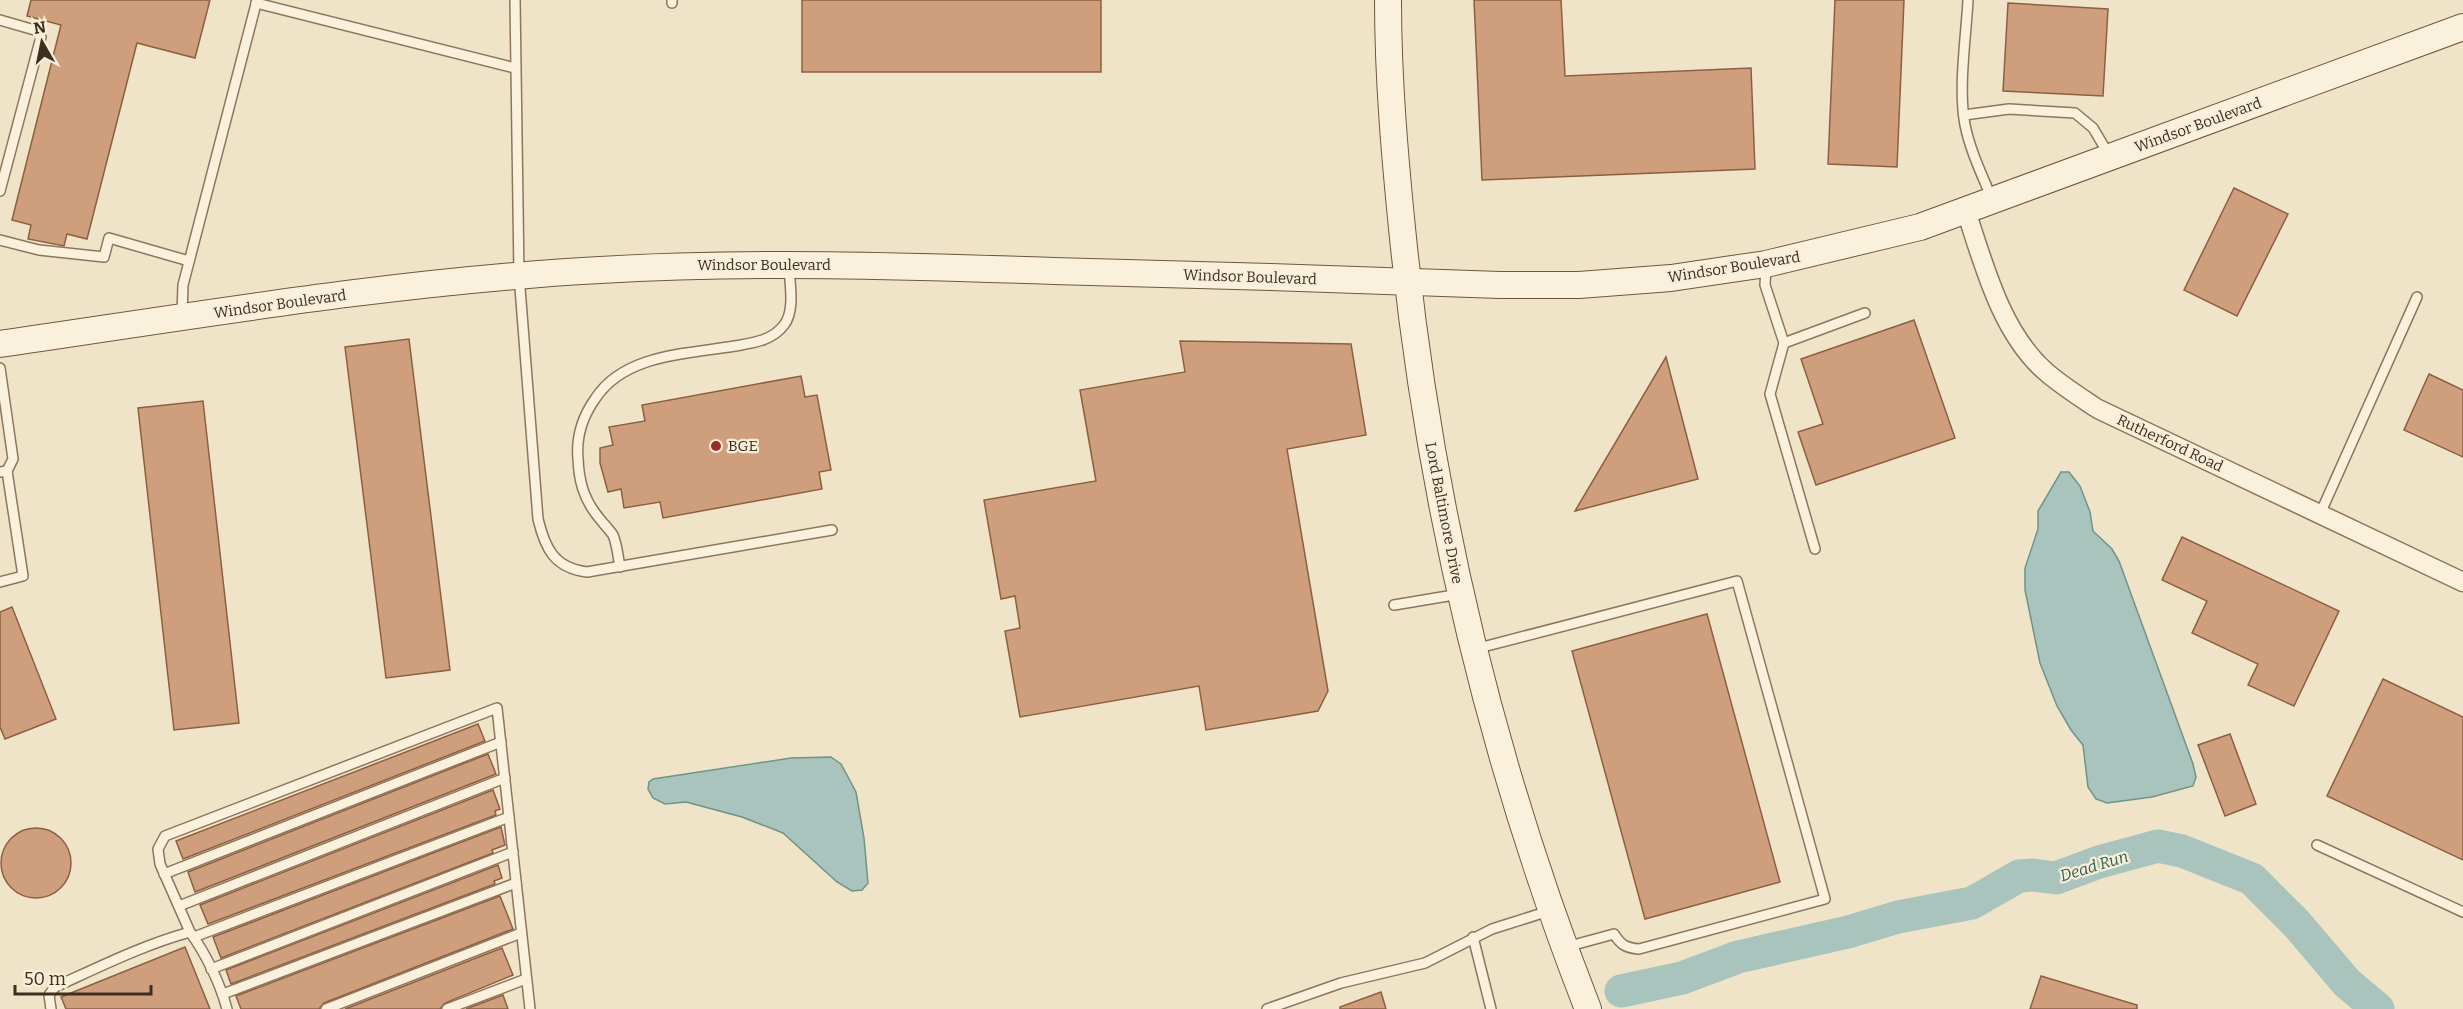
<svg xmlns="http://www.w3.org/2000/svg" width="2463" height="1009" font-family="Bitter,serif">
	<rect width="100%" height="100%" fill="#f0e4c8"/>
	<g fill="#a9c4bc" stroke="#6f938a" stroke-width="1.5">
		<path d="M2061,472H2069L2080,486L2090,512L2093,531L2112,549L2119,561L2193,764L2196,777L2193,786L2152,797L2107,803L2096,799L2088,787L2083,745L2071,730L2057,706L2040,663L2025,590V568L2038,529V511Z"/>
		<path d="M831,757L841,764L856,792L864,838L868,883L862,890L852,891L837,882L783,833L742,817L686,802L665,804L653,798L648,789L649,782L653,779L791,758Z"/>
	</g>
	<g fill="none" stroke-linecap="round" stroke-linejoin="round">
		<path stroke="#a9c4bc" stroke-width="33" d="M1621,991L1682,978L1738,957L1848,932L1898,917L1972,903L2019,876L2033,875L2056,878L2099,862L2158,846L2182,851L2252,879L2296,923L2347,983L2378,1009"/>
	</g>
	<g fill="#cf9f7d" stroke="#8d5f41" stroke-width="1.5">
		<path d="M31,0H210L195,58L137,43L87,239L67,234L64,246L28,239L31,225L12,220L61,25L27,16Z"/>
		<rect x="802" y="0" width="299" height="72"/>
		<path d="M1474,0H1561L1565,76L1751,68L1755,169L1482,180Z"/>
		<path d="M1835,0H1904L1897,167L1828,164Z"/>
		<path d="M2008,3L2108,9L2103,96L2003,91Z"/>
		<path d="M2234,188L2288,214L2237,316L2184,290Z"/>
		<path d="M1914,320L1955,438L1816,485L1798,432L1823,424L1801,359Z"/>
		<path d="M409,339L450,670L386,678L345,347Z"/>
		<path d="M1180,341L1351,344L1366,435L1287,449L1328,691L1318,711L1206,730L1199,686L1020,717L1005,631L1020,628L1015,596L1001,599L984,500L1096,481L1080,390L1185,372Z"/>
		<path d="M1666,357L1698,479L1575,511Z"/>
		<path d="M2429,374L2463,390V457L2404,430Z"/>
		<path d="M801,376L805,397L817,395L831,470L819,472L822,489L663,518L660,502L624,508L621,489L608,492L600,463V448L613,445L609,427L645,421L642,405Z"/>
		<path d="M203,401L239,723L174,730L138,408Z"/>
		<path d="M2182,537L2339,611L2294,706L2248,685L2258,664L2192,633L2207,601L2162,580Z"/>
		<path d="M12,607L56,719L5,739L0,727V612Z"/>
		<path d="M1707,614L1780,882L1645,919L1572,651Z"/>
		<path d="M2383,679L2463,717V860L2327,796Z"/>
		<path d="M478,724L485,741L183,859L176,841Z"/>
		<path d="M2230,734L2256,804L2225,816L2198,745Z"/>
		<path d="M488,754L496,774L195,892L188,872Z"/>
		<path d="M493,790L500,809L495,811L496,815L208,924L200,905Z"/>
		<path d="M501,827L505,845L492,850L493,853L221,958L213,937Z"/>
		<circle cx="36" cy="863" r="35"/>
		<path d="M498,865L502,878L494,881L495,884L231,984L226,970Z"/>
		<path d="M500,896L513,929L324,1003L319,1009H241L236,996Z"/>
		<path d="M185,947L210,1009H66L61,997Z"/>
		<path d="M502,948L513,975L445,1003L440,1009H345Z"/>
		<path d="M2041,976L2137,1005V1009H2030Z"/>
		<path d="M1381,992L1386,1009H1340V1007Z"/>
		<path d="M503,995L508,1009H466Z"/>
	</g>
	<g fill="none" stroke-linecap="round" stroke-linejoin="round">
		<g stroke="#8d765c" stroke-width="12">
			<g id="service">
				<path d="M515,0L519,275L538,519C545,548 554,568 587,572L832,530"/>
				<path d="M1968,0C1966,38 1958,89 1965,125C1970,150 1982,175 1992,199"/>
				<path d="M256,3L515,68"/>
				<path d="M672,3V0"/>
				<path d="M0,20L38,31L41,37L0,191"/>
				<path d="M1964,115L2009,109L2075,113L2093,128L2109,155"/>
				<path d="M0,240L39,250L104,257L109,238L189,261"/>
				<path d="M1766,267L1765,285L1784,343L1770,394L1815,549"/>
				<path d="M182,315L183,285L257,0"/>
				<path d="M1784,343L1865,313"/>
				<path d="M0,368L13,459L7,471"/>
				<path d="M0,472L7,471L23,576L0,582"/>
				<path d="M2320,514L2417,297"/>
				<path d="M620,567C618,557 617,544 613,535C608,528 601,521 596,514C583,497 579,480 578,459C576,437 583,416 595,399C624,354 687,354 735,346C752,343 772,341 784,325C795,311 790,285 789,268"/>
				<path d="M1394,605L1460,594"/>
				<path d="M1475,649L1737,581L1825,899L1639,949C1626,948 1621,945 1614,934L1566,947"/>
				<path d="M2317,845L2463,912"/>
				<path d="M164,874L501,742"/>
				<path d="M179,906L505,778"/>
				<path d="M190,932L160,864L158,849L165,836L497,708L530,1009"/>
				<path d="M194,937L509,817"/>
				<path d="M1473,937L1491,1009"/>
				<path d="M211,969L513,852"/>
				<path d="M223,994L516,883"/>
				<path d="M51,1009L49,995L55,987C99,967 143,945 190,932C206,954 220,983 227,1009"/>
				<path d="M326,1009L521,933"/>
				<path d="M447,1009L526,979"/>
				<path d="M1267,1009L1341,983L1425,963L1492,929L1549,911"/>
			</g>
		</g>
		<g stroke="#8d765c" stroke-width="21">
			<path id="minor" d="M1966,211C1984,265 2001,332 2045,371C2062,386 2080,397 2098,409L2463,582"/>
		</g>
		<g stroke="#6f573f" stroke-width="28">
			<g id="secondary">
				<path d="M1388,0C1388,80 1395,159 1403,238C1430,503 1491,761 1588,1009"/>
				<path d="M0,344C199,315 399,281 600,270C752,261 903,266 1054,271C1203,275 1351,279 1500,285H1579L1671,278L1766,264L1920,227L2463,27"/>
			</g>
		</g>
		<use href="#service" stroke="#faf1dc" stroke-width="9"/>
		<use href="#minor" stroke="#faf1dc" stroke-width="18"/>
		<use href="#secondary" stroke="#faf1dc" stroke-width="26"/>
	</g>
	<circle fill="#9e2a2b" stroke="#f7eed8" stroke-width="2" cx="716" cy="446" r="6"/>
	<g text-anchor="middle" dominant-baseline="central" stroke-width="4.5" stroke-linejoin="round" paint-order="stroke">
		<g font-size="15" fill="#3d2e20" stroke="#f7eed8">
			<text transform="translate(2198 125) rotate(-20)">Windsor Boulevard</text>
			<text x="764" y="265">Windsor Boulevard</text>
			<text transform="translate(1734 267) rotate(-9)">Windsor Boulevard</text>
			<text transform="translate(1250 277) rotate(2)">Windsor Boulevard</text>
			<text transform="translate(280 304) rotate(-8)">Windsor Boulevard</text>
			<text transform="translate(2170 443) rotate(25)">Rutherford Road</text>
			<text transform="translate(1444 513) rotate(79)">Lord Baltimore Drive</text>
		</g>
		<g font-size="15" fill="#3d2e20" stroke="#f7eed8" text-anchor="start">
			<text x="728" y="446">BGE</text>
		</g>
		<g font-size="16" font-style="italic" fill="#2f5d5a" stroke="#f7eed8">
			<text transform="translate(2094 866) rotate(-17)">Dead Run</text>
		</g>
	</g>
	<g transform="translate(42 42) rotate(351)" stroke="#f7eed8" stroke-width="4.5" paint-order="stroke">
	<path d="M0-4.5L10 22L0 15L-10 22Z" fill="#3d2e20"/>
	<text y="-9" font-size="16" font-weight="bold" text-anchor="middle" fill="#3d2e20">N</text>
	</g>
	<path d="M15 985v9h136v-9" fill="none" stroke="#3d2e20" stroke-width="3"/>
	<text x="24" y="985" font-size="18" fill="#3d2e20" stroke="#f7eed8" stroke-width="4.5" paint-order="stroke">50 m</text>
</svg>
